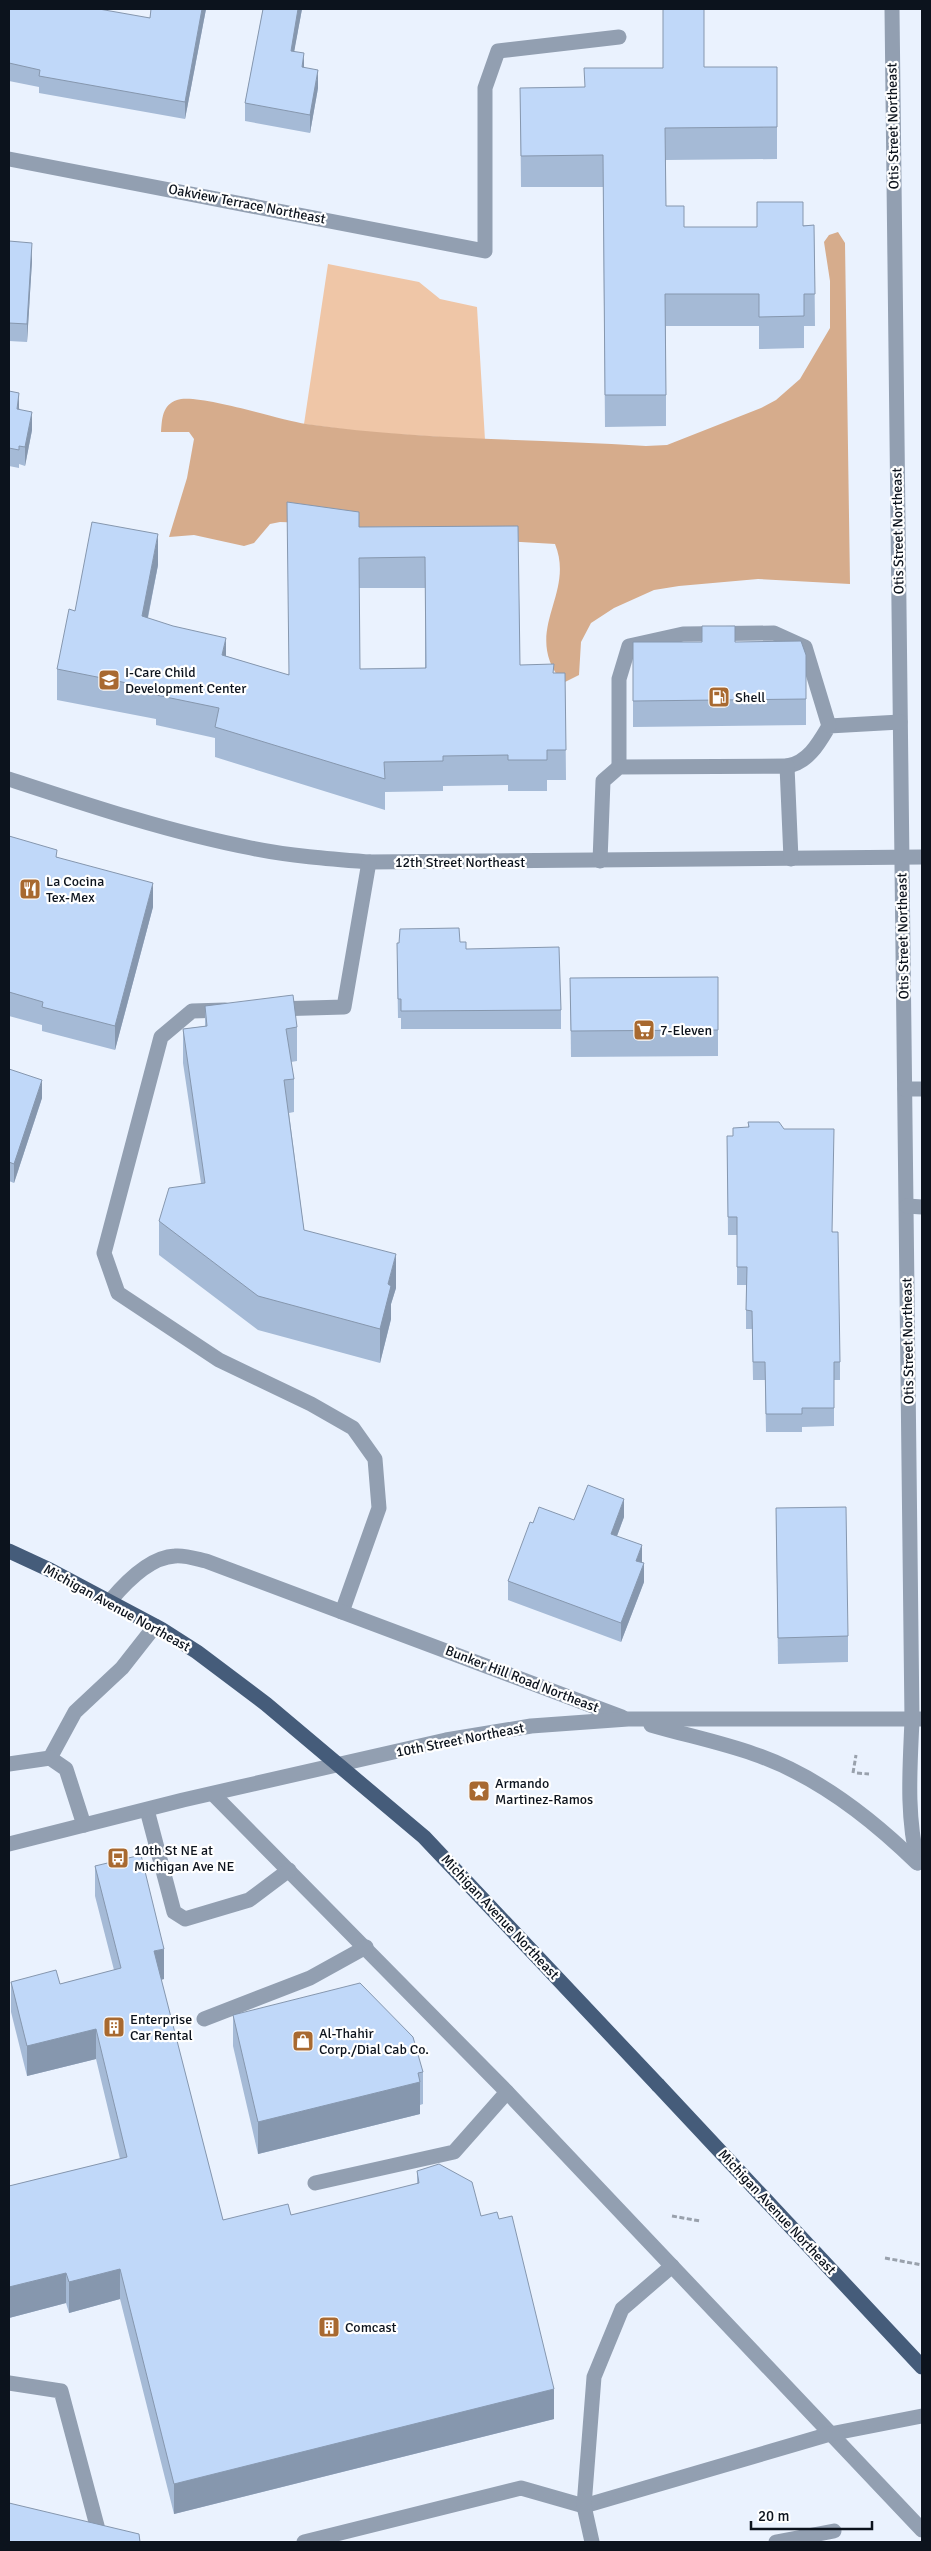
<svg xmlns="http://www.w3.org/2000/svg" width="931" height="2551" font-family="Signika,sans-serif">
	<rect width="100%" height="100%" fill="#eaf2fe"/>
	<path fill="#efc6a7" d="M328,264L419,282L440,299L477,307L485,440L364,432L304,424Z"/>
	<path fill="#d6ac8c" d="M838,232L845,243L850,584L758,579L679,586L654,590L614,608L591,623L581,642L579,675L563,683C520,631 576,596 555,544L504,541L403,545L340,524L280,522L270,524L254,543L244,546L194,535L169,537L187,478L194,439L189,432H161C162,419 162,405 177,400C198,393 279,420 306,424C419,440 533,439 646,446L667,445L761,408L776,400L800,379L830,328V281L824,242L829,235Z"/>
	<g fill="none" stroke-linecap="round" stroke-linejoin="round">
		<g stroke="#99a1ac" stroke-width="3" stroke-dasharray="5 2.5" stroke-linecap="butt">
			<path d="M853,1773L856,1755"/>
			<path d="M857,1773L869,1774"/>
			<path d="M672,2216L700,2221"/>
			<path d="M885,2258L922,2265"/>
		</g>
		<g stroke="#929fb1" stroke-width="15">
			<path d="M892,9L912,1720C910,1768 906,1815 918,1863"/>
			<path d="M9,159L485,251V88L498,51L619,37"/>
			<path d="M787,766C808,763 819,743 829,726L900,722"/>
			<path d="M619,767V679L629,646L683,634L774,633L805,647L829,726"/>
			<path d="M9,779C88,805 169,832 251,848C290,856 330,859 369,862L922,857"/>
			<path d="M600,861L603,781L619,767L787,766L791,859"/>
			<path d="M275,1009L344,1007L369,862"/>
			<path d="M225,1010L192,1011L161,1037L104,1253L118,1293L219,1360L311,1404L353,1428L375,1459L379,1508L342,1612"/>
			<path d="M905,1089H922"/>
			<path d="M907,1206L922,1207"/>
			<path d="M110,1601C125,1583 150,1557 175,1556C185,1555 197,1559 206,1561L622,1717"/>
			<path d="M651,1725C685,1735 720,1742 754,1754C816,1775 871,1818 917,1863"/>
			<path d="M50,1758L75,1712L122,1668L155,1626"/>
			<path d="M9,1764L50,1758L66,1769L84,1825"/>
			<path d="M213,1794L507,2092L922,2530"/>
			<path d="M147,1810L174,1912L185,1919L249,1900L289,1870"/>
			<path d="M9,1844L183,1800L446,1740L531,1726L628,1719H921"/>
			<path d="M204,2019L310,1978L366,1947"/>
			<path d="M315,2183L454,2152L507,2092"/>
			<path d="M9,2383L61,2391L100,2537"/>
			<path d="M304,2542L521,2488L584,2506L830,2434L922,2416"/>
			<path d="M592,2542L584,2506L594,2377L622,2309L672,2266"/>
			<path d="M776,2542L834,2531"/>
		</g>
		<path stroke="#455c7a" stroke-width="15" d="M9,1551L50,1570L161,1629L197,1652L266,1704L424,1837L658,2085"/>
		<path stroke="#455c7a" stroke-width="15" d="M658,2085L922,2367"/>
	</g>
	<g fill="#a5bad6" fill-rule="evenodd">
		<path d="M9,9L150,18L151,9H206L185,119L39,93V87L9,81Z"/>
		<path d="M263,9H302L294,51L318,88L310,133L245,121V103Z"/>
		<path d="M704,67H777V159L666,160V206L684,227H757L814,225L815,326H804V348L759,349V326H666V426L605,427L603,187H521L520,88L584,87Z"/>
		<path d="M9,241L32,261L27,342L9,341Z"/>
		<path d="M9,391L32,430L25,466L19,464V468L9,466Z"/>
		<path d="M518,526L520,665L554,673H565L566,780H547V791H508V785L443,786V791L385,792V810L215,757V738L156,725V719L57,700V669L75,611L158,565L148,618L226,656L288,675L359,527ZM359,588H425V668L360,669Z"/>
		<path d="M633,642H735L806,655V725L633,727Z"/>
		<path d="M9,836L57,857L153,907L115,1050L42,1031V1025L9,1016Z"/>
		<path d="M460,942L466,949L561,1010V1029H401V1018H398L397,961Z"/>
		<path d="M718,977V1056L571,1057L570,978Z"/>
		<path d="M205,1006L297,1027V1061L291,1062L294,1079V1112L289,1113L304,1230L396,1288L391,1304V1319L380,1363L258,1330L159,1255V1221L201,1183L183,1063V1029L205,1026Z"/>
		<path d="M9,1069L42,1098L14,1183L9,1181Z"/>
		<path d="M748,1122L833,1232L840,1362V1380H834V1426L802,1427V1432H766L765,1380H753L752,1329H746V1285H737V1235H728L727,1136H733L748,1127Z"/>
		<path d="M776,1508L848,1636V1662L778,1664Z"/>
		<path d="M624,1517L617,1536L642,1563L644,1582L621,1642L508,1600V1581L533,1523Z"/>
		<path d="M95,1866L164,1979L161,1980L223,2220L291,2215L417,2184V2171L481,2216L499,2219L554,2419L174,2514L120,2299L69,2313L66,2303L9,2318V2186L120,2159L96,2059L27,2076L11,2012V1982L60,1984L114,1970L95,1896Z"/>
		<path d="M233,2015L423,2072V2104L420,2105V2114L258,2154L233,2046Z"/>
	</g>
	<g fill="#8697ae">
		<path d="M202,9H206L185,119V102Z"/>
		<path d="M298,9H302L291,69V51Z"/>
		<path d="M304,53V72L302,67Z"/>
		<path d="M318,70V88L310,133V115Z"/>
		<path d="M32,243V261L27,342V324Z"/>
		<path d="M19,393V411L17,409Z"/>
		<path d="M32,412V430L25,466V447Z"/>
		<path d="M158,534V565L142,646V616Z"/>
		<path d="M226,638V668L222,655Z"/>
		<path d="M153,883V907L115,1050V1026Z"/>
		<path d="M42,1080V1098L14,1183V1164Z"/>
		<path d="M396,1254V1288L391,1304V1319L380,1363V1329L388,1284Z"/>
		<path d="M624,1499V1517L611,1552V1534Z"/>
		<path d="M642,1545V1564L636,1561Z"/>
		<path d="M644,1563V1582L621,1642V1623Z"/>
		<path d="M164,1949V1979L154,1981V1951Z"/>
		<path d="M96,2029V2059L27,2076V2046Z"/>
		<path d="M420,2082V2114L258,2154V2122Z"/>
		<path d="M120,2269V2299L69,2313V2282Z"/>
		<path d="M66,2273V2303L9,2318V2287Z"/>
		<path d="M554,2389V2419L174,2514V2484Z"/>
	</g>
	<g fill="#c0d8f9" stroke="#8697ae" fill-rule="evenodd">
		<path d="M9,9H99L150,18L151,9H202L185,102L39,76L40,70L9,63Z"/>
		<path d="M263,9H298L291,51L304,53L302,67L318,70L310,115L245,103Z"/>
		<path d="M663,9H704V67H777V127L665,128L666,206H684V227H757V202H803V226L814,225L815,294H804V316L759,317V294H665L666,395H605L603,155L521,156L520,88L585,87L584,68H663Z"/>
		<path d="M9,241L32,243L27,324L9,323Z"/>
		<path d="M9,391L19,393L17,409L32,412L25,447L19,446V450L9,448Z"/>
		<path d="M287,502L359,512V527L518,526L520,665L554,664L553,673H565L566,750H547V760H508V755L443,756V761L384,762L385,779L215,727L219,708L156,695L157,689L57,669L69,609L75,611L92,522L158,534L142,616L173,626L226,638L222,655L289,675ZM425,557L426,668L360,669L359,558Z"/>
		<path d="M702,626H735V642L801,641L806,655V699L633,701V642H702Z"/>
		<path d="M9,836L57,850L56,857L153,883L115,1026L42,1007L43,1002L9,992Z"/>
		<path d="M459,928L460,942H466V949L559,947L561,1010L401,1011V999H398L397,943H399L400,929Z"/>
		<path d="M718,977V1030L571,1031L570,978Z"/>
		<path d="M293,995L297,1027L286,1029L294,1079L284,1080L304,1230L396,1254L388,1284L391,1286L380,1329L258,1296L159,1221L169,1188L205,1183L183,1029L207,1026L205,1006Z"/>
		<path d="M9,1069L42,1080L14,1164L9,1162Z"/>
		<path d="M748,1122H779L784,1129H834L832,1232H838L840,1362H834V1408H802V1414H766L765,1362H753L752,1311L746,1310L747,1267H737V1217H728L727,1136H733V1128L749,1127Z"/>
		<path d="M588,1485L624,1499L611,1534L642,1545L636,1561L644,1563L621,1623L508,1581L530,1522L533,1523L539,1507L574,1520Z"/>
		<path d="M846,1507L848,1636L778,1638L776,1508Z"/>
		<path d="M141,1855L164,1949L154,1951L223,2220L288,2204L291,2215L419,2183L417,2171L439,2164L472,2182L481,2216L497,2212L499,2219L512,2216L554,2389L174,2484L120,2269L69,2282L66,2273L9,2287V2186L127,2157L96,2029L27,2046L11,1982L56,1970L60,1984L121,1968L95,1866Z"/>
		<path d="M360,1983L413,2037L423,2072L418,2073L420,2082L258,2122L233,2015Z"/>
		<path d="M9,2503L139,2534L140,2542H9Z"/>
	</g>
	<defs>
		<g id="school-square" transform="scale(1.125)"><rect x="-9" y="-9" width="18" height="18" rx="4" fill="#a86930" stroke="#fff"/><path d="M0-5L7-2L0 1L-7-2ZM-4 1L0 2.5L4 1V4Q0 6-4 4Z" fill="#fff"/></g>
		<g id="fuel-square" transform="scale(1.125)"><rect x="-9" y="-9" width="18" height="18" rx="4" fill="#a86930" stroke="#fff"/><path d="M-5.5-6h7V0h2V4h1.3V-2.5L3-4.5l.8-.8L6-3V5H2.5V1h-1V6h-7ZM-4.2-4.7v3.2H.2V-4.7Z" fill="#fff"/></g>
		<g id="restaurant-square" transform="scale(1.125)"><rect x="-9" y="-9" width="18" height="18" rx="4" fill="#a86930" stroke="#fff"/><path d="M-5-6h1v4h1v-4h1v4h1v-4h1v5L-1.5 .5V6h-2V.5L-5-1ZM5-6V6H3V1.5H1.5Q1.5-4 5-6Z" fill="#fff"/></g>
		<g id="supermarket-square" transform="scale(1.125)"><rect x="-9" y="-9" width="18" height="18" rx="4" fill="#a86930" stroke="#fff"/><path d="M-6-5.5h2.5l.6 2H6L4.5 2H-2.5L-4.4-4H-6ZM-1.5 3.2a1.3 1.3 0 1 0 .1 0ZM3 3.2a1.3 1.3 0 1 0 .1 0Z" fill="#fff"/></g>
		<g id="sight-square" transform="scale(1.125)"><rect x="-9" y="-9" width="18" height="18" rx="4" fill="#a86930" stroke="#fff"/><path d="M0-6L1.8-2.2L6-1.7L2.9 1.2L3.7 5.4L0 3.3L-3.7 5.4L-2.9 1.2L-6-1.7L-1.8-2.2Z" fill="#fff"/></g>
		<g id="bus-square" transform="scale(1.125)"><rect x="-9" y="-9" width="18" height="18" rx="4" fill="#a86930" stroke="#fff"/><path d="M-5-6H5V4H4V6H2V4H-2V6H-4V4H-5ZM-3.5-4V0h7V-4ZM-3.5 1.2v1.5H-2V1.2ZM2 1.2v1.5H3.5V1.2Z" fill="#fff"/></g>
		<g id="building-square" transform="scale(1.125)"><rect x="-9" y="-9" width="18" height="18" rx="4" fill="#a86930" stroke="#fff"/><path d="M-4-6H4V6H1V3H-1V6H-4ZM-2.5-4.3h1.7v1.8h-1.7ZM.8-4.3h1.7v1.8H.8ZM-2.5-1h1.7V.8h-1.7ZM.8-1h1.7V.8H.8Z" fill="#fff"/></g>
		<g id="shop-square" transform="scale(1.125)"><rect x="-9" y="-9" width="18" height="18" rx="4" fill="#a86930" stroke="#fff"/><path d="M-5-2.5h2.3a2.7 3.5 0 0 1 5.4 0H5L5.5 6h-11ZM-1.5-2.5h3a1.5 2.3 0 0 0-3 0Z" fill="#fff"/></g>
	</defs>
	<g fill-rule="evenodd">
		<use href="#school-square" x="109" y="680"/>
		<use href="#fuel-square" x="719" y="697"/>
		<use href="#restaurant-square" x="30" y="889"/>
		<use href="#supermarket-square" x="644" y="1030"/>
		<use href="#sight-square" x="479" y="1791"/>
		<use href="#bus-square" x="118" y="1858"/>
		<use href="#building-square" x="114" y="2027"/>
		<use href="#shop-square" x="303" y="2041"/>
		<use href="#building-square" x="329" y="2327"/>
	</g>
	<g text-anchor="middle" dominant-baseline="central" stroke-width="4.5" stroke-linejoin="round" paint-order="stroke">
		<g font-size="14" fill="#0c131d" stroke="#fff">
			<text transform="translate(893 126) rotate(-91)">Otis Street Northeast</text>
			<text transform="translate(247 204) rotate(11)">Oakview Terrace Northeast</text>
			<text transform="translate(898 531) rotate(-91)">Otis Street Northeast</text>
			<text x="460" y="862">12th Street Northeast</text>
			<text transform="translate(903 936) rotate(-91)">Otis Street Northeast</text>
			<text transform="translate(908 1341) rotate(-91)">Otis Street Northeast</text>
			<text transform="translate(117 1608) rotate(29)">Michigan Avenue Northeast</text>
			<text transform="translate(522 1679) rotate(21)">Bunker Hill Road Northeast</text>
			<text transform="translate(460 1740) rotate(-11)">10th Street Northeast</text>
			<text transform="translate(500 1917) rotate(47)">Michigan Avenue Northeast</text>
			<text transform="translate(777 2212) rotate(47)">Michigan Avenue Northeast</text>
		</g>
		<g font-size="14" fill="#0c131d" stroke="#fff" text-anchor="start">
			<text x="125" y="672">I-Care Child<tspan x="125" dy="16">Development Center</tspan></text>
			<text x="735" y="697">Shell</text>
			<text x="46" y="881">La Cocina<tspan x="46" dy="16">Tex-Mex</tspan></text>
			<text x="660" y="1030">7-Eleven</text>
			<text x="495" y="1783">Armando<tspan x="495" dy="16">Martinez-Ramos</tspan></text>
			<text x="134" y="1850">10th St NE at<tspan x="134" dy="16">Michigan Ave NE</tspan></text>
			<text x="130" y="2019">Enterprise<tspan x="130" dy="16">Car Rental</tspan></text>
			<text x="319" y="2033">Al-Thahir<tspan x="319" dy="16">Corp./Dial Cab Co.</tspan></text>
			<text x="345" y="2327">Comcast</text>
		</g>
	</g>
	<rect width="931" height="2551" fill="none" stroke="#0c131d" stroke-width="20"/>
	<path d="M751 2521v8h121v-8" fill="none" stroke="#0c131d" stroke-width="2.5"/>
	<text x="758" y="2521" font-size="15" fill="#0c131d" stroke="#ffffff" stroke-width="4" paint-order="stroke">20 m</text>
</svg>
